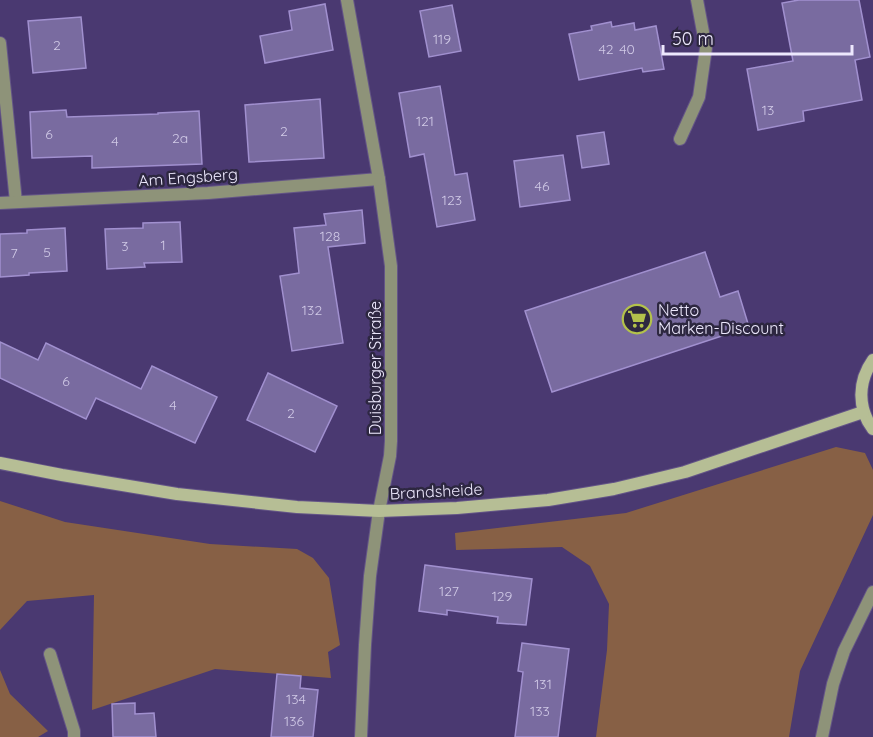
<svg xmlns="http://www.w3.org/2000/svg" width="873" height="737" font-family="Quicksand,sans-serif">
	<rect width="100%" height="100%" fill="#4a3971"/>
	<g fill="#876045">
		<path d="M836,447L865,453L873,470V515L800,671L789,737H596L607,650L609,604L590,566L562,547L456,550L455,533L626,513Z"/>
		<path d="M0,501L65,522L210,544L297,549L313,558L329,578L340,645L328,652L331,678L215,669L92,710L94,595L27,601L0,630Z"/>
		<path d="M0,670L10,694L48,731L38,737H0Z"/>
	</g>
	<g fill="#796ba0" stroke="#a190cf" stroke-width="1.5">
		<path d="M799,0H859L870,57L855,60L862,100L803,111L804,121L758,130L747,69L793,61L782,3Z"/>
		<path d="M325,4L333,50L265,63L260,36L292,30L289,11Z"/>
		<path d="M452,5L461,51L429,57L420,11Z"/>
		<path d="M81,17L86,68L33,73L28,21Z"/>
		<path d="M611,22L612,27L634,23L635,30L656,26L664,69L643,72L642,68L579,80L569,34L592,30L591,26Z"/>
		<path d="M440,86L455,175L467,173L475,220L437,227L424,154L410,157L399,93Z"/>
		<path d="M320,99L324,158L249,162L245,105Z"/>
		<path d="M66,110L67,117L158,114V113L199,111L202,164L92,168V156L32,158L30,112Z"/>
		<path d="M604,132L609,164L582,168L577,136Z"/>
		<path d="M563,155L570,200L520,207L514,161Z"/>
		<path d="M362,210L365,243L328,247L343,343L292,351L280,276L299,273L294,228L326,225L324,214Z"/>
		<path d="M180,222L182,262L144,263L145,267L107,269L105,229L143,228V223Z"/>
		<path d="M65,228L67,271L29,273V275L0,277V234L27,233V230Z"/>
		<path d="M705,252L720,297L738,291L749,327L552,392L525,311Z"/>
		<path d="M0,342L38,360L46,343L141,389L152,366L217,397L195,443L96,398L86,419L0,378Z"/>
		<path d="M268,373L337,406L315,452L247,420Z"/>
		<path d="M425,565L532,579L526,625L497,623L498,617L447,610V615L419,611Z"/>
		<path d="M522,643L569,649L558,737H515L523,672L518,671Z"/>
		<path d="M277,674L301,676L300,688L318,690L313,737H271Z"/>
		<path d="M135,703V714L154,713L156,737H113L112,704Z"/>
	</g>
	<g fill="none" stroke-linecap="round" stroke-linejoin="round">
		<g stroke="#645587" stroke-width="14">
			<g id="minor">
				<path d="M347,0L379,179L391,266V441L390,456L379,511L370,576L365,645L361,737"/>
				<path d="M0,43L16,202"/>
				<path d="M680,139L699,97L706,48L697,0"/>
				<path d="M0,203L208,193L379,179"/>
				<path d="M50,654L74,731V737"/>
			</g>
		</g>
		<g stroke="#645587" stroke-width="14">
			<path id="tertiary" d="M822,737L833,684L844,651L873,592"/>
		</g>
		<g stroke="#645587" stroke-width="14">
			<g id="secondary">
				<path d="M873,360C858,381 857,408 873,429"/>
				<path d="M0,463L62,475L177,494L297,507L379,511L457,508L548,500L614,489L685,472L863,412"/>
			</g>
		</g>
		<use href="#minor" stroke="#8e9379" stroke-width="12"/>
		<use href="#tertiary" stroke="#8e9379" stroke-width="12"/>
		<use href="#secondary" stroke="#b6be95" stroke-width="12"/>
	</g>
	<defs>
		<g id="supermarket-ring" transform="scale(1.5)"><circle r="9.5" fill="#2d2740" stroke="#b3c24b" stroke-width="1.5"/><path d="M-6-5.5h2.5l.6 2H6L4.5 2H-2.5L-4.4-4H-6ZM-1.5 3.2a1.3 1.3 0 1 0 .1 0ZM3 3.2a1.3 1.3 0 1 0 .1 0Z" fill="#b3c24b"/></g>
	</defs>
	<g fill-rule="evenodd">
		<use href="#supermarket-ring" x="637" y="319"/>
	</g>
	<g text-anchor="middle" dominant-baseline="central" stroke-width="5" stroke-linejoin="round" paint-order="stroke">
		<g font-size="14" fill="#d0c9e6">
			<text x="442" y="39">119</text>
			<text x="57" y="45">2</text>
			<text x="606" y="49">42</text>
			<text x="627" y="49">40</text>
			<text x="768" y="110">13</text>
			<text x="425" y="121">121</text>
			<text x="284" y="131">2</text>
			<text x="49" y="134">6</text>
			<text x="180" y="138">2a</text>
			<text x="115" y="141">4</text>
			<text x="542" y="186">46</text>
			<text x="452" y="200">123</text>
			<text x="330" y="236">128</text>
			<text x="163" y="245">1</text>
			<text x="125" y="246">3</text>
			<text x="47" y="252">5</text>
			<text x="14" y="253">7</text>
			<text x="312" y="310">132</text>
			<text x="66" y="381">6</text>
			<text x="173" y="405">4</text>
			<text x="291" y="413">2</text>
			<text x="449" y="591">127</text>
			<text x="502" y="596">129</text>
			<text x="543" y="684">131</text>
			<text x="296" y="699">134</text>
			<text x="540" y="711">133</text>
			<text x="294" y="721">136</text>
		</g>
		<g font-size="16" fill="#ede8fd" stroke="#2d2740">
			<text transform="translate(188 177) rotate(-4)">Am Engsberg</text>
			<text transform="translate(375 368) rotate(-90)">Duisburger Straße</text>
			<text transform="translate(436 491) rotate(-3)">Brandsheide</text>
		</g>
		<g font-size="16" fill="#ede8fd" stroke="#2d2740" text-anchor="start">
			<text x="658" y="310">Netto<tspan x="658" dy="18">Marken-Discount</tspan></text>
		</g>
	</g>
	<path d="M663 45v9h189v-9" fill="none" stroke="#ede8fd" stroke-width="3"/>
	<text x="672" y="45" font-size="18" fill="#ede8fd" stroke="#2d2740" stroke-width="4.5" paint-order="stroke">50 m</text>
</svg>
